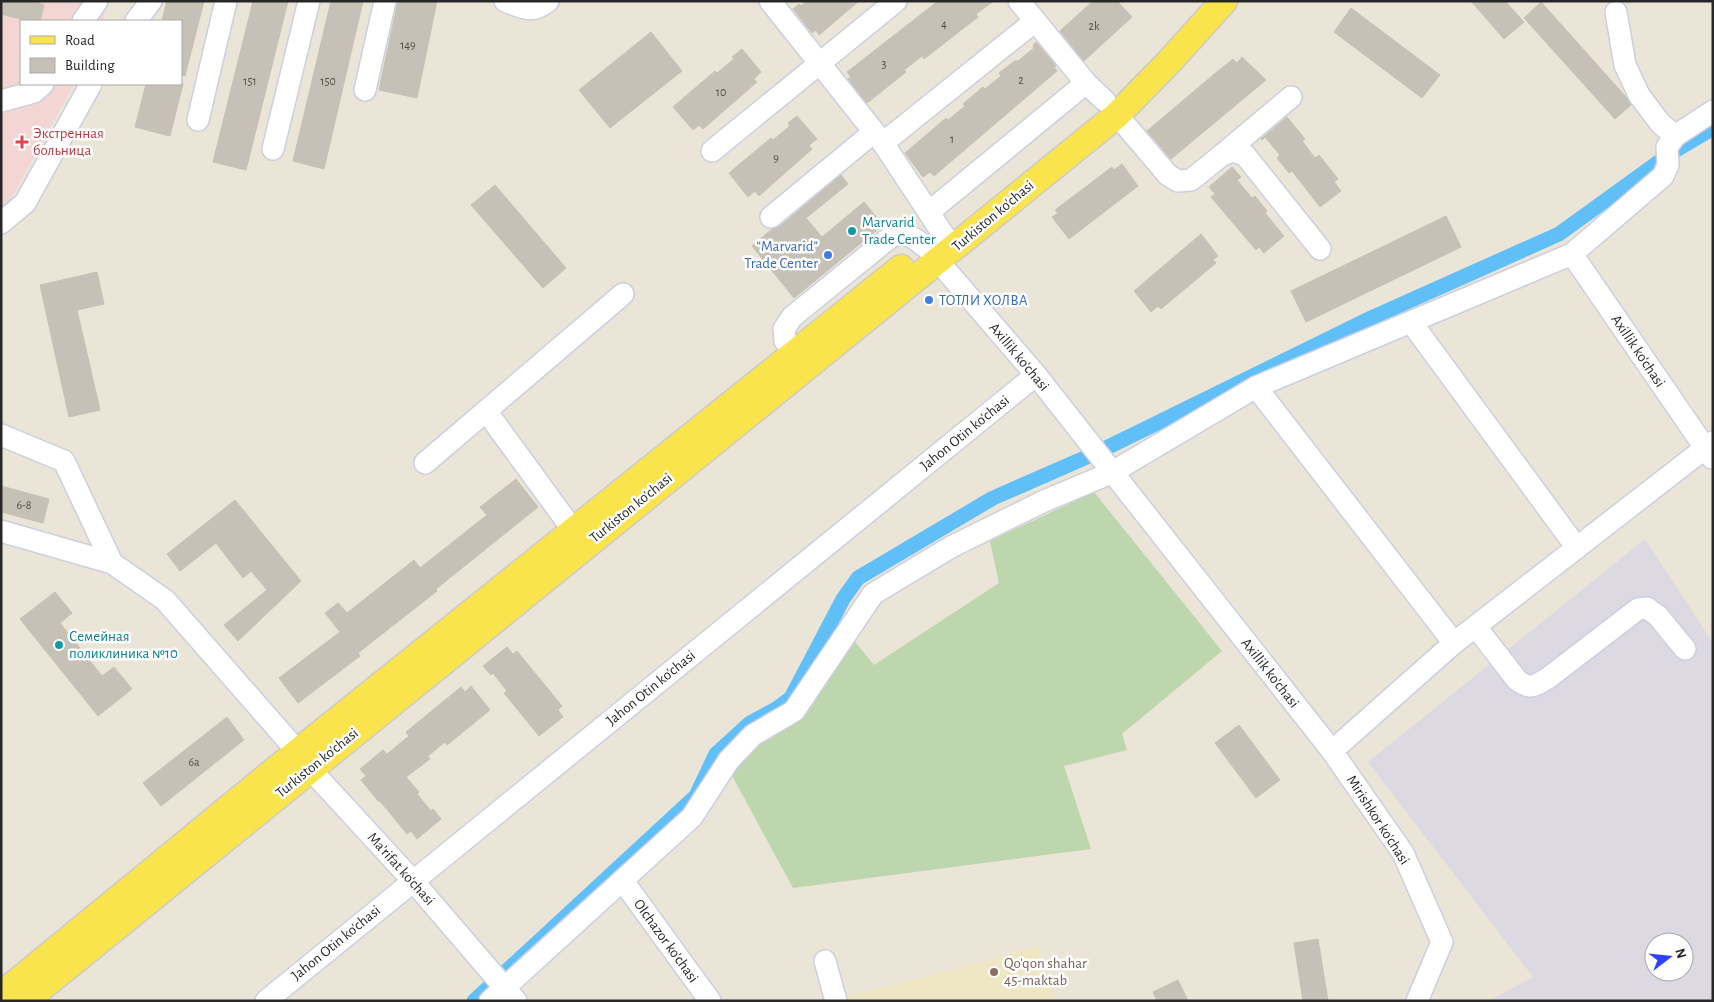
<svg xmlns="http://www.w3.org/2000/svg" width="1714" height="1002" font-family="'Alegreya Sans',sans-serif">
	<rect width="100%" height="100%" fill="#ebe5d7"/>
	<path fill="#ddd9e3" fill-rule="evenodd" d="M1645,539L1713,643V1001H1489L1533,977L1368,762ZM1654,942H1684V972H1654Z"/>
	<path fill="#efe6c4" d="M1038,947L1056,1001H844L843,998Z"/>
	<path fill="#f3d5d3" d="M1,1H109L102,21H21V84H74L10,200L1,208Z"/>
	<path fill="#bdd6ad" d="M1094,492L1222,651L1122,734L1127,750L1064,766L1091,849L793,888L730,772L762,736L813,705L852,638L874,665L999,583L990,541Z"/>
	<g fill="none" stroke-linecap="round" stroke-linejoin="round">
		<path stroke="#61bff7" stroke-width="15" d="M474,1001L696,796L716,754L750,723L776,709L791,698L843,599L858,578L993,498L1096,453L1371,318L1559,234L1671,153L1713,128"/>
	</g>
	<g fill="#c6c1b7" stroke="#c6c1b1">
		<path d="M1,1H38V3L44,5L40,21H28L1,14Z"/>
		<path d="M167,1H204L185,76L181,75V21H162Z"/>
		<path d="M253,1H288L246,170L213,162Z"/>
		<path d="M331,1H363L324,169L293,161Z"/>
		<path d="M398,1H437L417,98L379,90Z"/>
		<path d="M807,1H859L819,35L816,30L812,33L793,9L799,4L801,6Z"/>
		<path d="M938,1H994L976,14L978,17L924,59L922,56L904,70L906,72L867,103L848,79L851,77L847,72Z"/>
		<path d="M1093,1H1117L1132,17L1084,61L1060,31Z"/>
		<path d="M1471,1H1505L1524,22L1504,39Z"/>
		<path d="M1541,2L1626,97L1631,105L1615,119L1524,18Z"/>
		<path d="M1351,8L1440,75L1422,98L1334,32Z"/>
		<path d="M651,32L682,71L610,128L579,90Z"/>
		<path d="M1036,42L1056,66L1054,67L1057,71L934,176L930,172L923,177L905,153L946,118L948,120L965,106L963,104L983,87L985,89L1001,76L999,73L1016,60L1017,62L1034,48L1033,45Z"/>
		<path d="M742,49L761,72L754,79L757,82L703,129L699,125L693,130L673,107L715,71L717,73L734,59L732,57Z"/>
		<path d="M1242,57L1266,80L1171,159L1147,131L1212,76L1233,59L1237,63Z"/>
		<path d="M146,84H183L170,136L135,127Z"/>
		<path d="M797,116L817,139L809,145L812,149L759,196L755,191L748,197L729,173L771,138L773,140L790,126L788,123Z"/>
		<path d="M1287,117L1305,139L1302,141L1315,158L1319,155L1338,179L1334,182L1341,191L1320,207L1292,171L1289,173L1277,158L1280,155L1265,137L1262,140L1261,139Z"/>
		<path d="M1122,164L1138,186L1069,239L1052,217L1058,213L1055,210L1112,167L1114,170Z"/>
		<path d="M1232,167L1241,177L1237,180L1252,198L1255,196L1267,211L1265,213L1284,236L1264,253L1259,247L1256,250L1211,197L1215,194L1209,187Z"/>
		<path d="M841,175L848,184L806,218L822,237L864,202L883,225L794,298L752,246L772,229L779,227Z"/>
		<path d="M495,185L566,268L543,288L471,205Z"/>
		<path d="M1446,216L1461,247L1306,322L1291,291Z"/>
		<path d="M1201,234L1218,256L1213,260L1216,263L1161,309L1158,306L1151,312L1134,291Z"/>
		<path d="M97,272L104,304L77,310L100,410L69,417L40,285Z"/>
		<path d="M516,479L538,507L436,589L437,591L358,653L360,656L298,703L279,678L340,632L325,613L338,603L347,613L414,560L420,568L487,515L480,507Z"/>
		<path d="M1,486L49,499L43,523L1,512Z"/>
		<path d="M235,500L301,581L238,641L224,625L267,590L251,571L243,578L216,543L180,571L167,554Z"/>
		<path d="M55,592L72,613L60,623L102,676L114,667L132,689L98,716L20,619Z"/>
		<path d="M507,647L513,654L517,651L562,706L558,710L563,717L539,736L504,693L507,691L493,673L491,675L483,666Z"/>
		<path d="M471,686L490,710L447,745L445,742L428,756L430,759L406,777L419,792L417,794L431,811L433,809L441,819L417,839L411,831L407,834L380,801L379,802L361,780L366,776L360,769L383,750L387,754L409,736L406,732L461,687L465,692Z"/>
		<path d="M227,717L244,740L161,806L143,783Z"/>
		<path d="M1239,725L1280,780L1256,798L1215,743Z"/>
		<path d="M1318,939L1328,1001H1303L1294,943Z"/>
		<path d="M1178,980L1188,1001H1157L1153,992Z"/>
	</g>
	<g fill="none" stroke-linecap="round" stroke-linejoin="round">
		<g stroke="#cccee2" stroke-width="24">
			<g id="minor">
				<path d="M505,1C523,8 532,14 548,1"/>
				<path d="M770,1L883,143L943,234L955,248"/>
				<path d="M1019,1L1086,83L1105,101"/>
				<path d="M1616,12L1625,65L1639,95L1660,123L1675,136"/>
				<path d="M83,21L97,1"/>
				<path d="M136,21L151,1"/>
				<path d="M365,90L385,1"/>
				<path d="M1,101L34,92L43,84"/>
				<path d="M1117,115L1168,175L1178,181L1191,180L1222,155L1233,151L1245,155L1320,249"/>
				<path d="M198,120L226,1"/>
				<path d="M883,143L1035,21"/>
				<path d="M273,149L309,1"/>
				<path d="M712,151L896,1"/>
				<path d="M1222,155L1291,97"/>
				<path d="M929,212L1086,83"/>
				<path d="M771,217L874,132"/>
				<path d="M1,223L25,203L91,84"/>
				<path d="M1572,254L1712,458"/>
				<path d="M1411,322L1577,548"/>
				<path d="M796,350L785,341L784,329L792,317L893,235C911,233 913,238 927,248L1036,375L1332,751L1403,853L1442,942L1417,1001"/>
				<path d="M1256,387L1454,643"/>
				<path d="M486,411L573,530"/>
				<path d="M1,435L64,461L112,563L165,600L298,752L310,769L413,881L516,1001"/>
				<path d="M425,463L623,294"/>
				<path d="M1,531L112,563"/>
				<path d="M1476,627L1517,680C1530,690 1535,686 1548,678L1638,609L1647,608L1658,616L1685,649"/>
				<path d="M1332,751L1454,643L1713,442"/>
				<path d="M623,881L710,1001"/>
				<path d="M825,961L836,1001"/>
				<path d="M266,1001L1036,375"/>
				<path d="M490,1001L692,817L729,760L753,735L794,711L873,594L951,547L1042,502L1111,473L1256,387L1572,254L1663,176L1668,165L1667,147L1675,136L1713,111"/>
			</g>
		</g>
		<g stroke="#cbcbcb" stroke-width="29">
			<g id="major">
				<path d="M1,995L274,771L901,268"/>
				<path d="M25,1001L1117,115L1168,63L1224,1"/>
			</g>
		</g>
		<use href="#minor" stroke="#fff" stroke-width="21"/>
		<use href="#major" stroke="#fae44d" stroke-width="26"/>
	</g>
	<path fill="#e0444e" stroke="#fff" stroke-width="2" d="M19.5 134.5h5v5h5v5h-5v5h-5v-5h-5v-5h5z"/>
	<g fill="#0f9aa8" stroke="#fff" stroke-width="2">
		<circle cx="852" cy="231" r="5"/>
		<circle cx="59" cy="645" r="5"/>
	</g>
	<g fill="#3f7fe0" stroke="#fff" stroke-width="2">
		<circle cx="828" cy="255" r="5"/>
		<circle cx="929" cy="300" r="5"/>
	</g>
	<circle fill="#8d6e63" stroke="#fff" stroke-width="2" cx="994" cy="972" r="5"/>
	<g text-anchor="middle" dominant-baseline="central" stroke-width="5" stroke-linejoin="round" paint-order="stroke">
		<g font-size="12" fill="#4f4e4b">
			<text x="944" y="24">4</text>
			<text x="1094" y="26">2k</text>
			<text x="408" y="45">149</text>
			<text x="884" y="64">3</text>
			<text x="1021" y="80">2</text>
			<text x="250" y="81">151</text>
			<text x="328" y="81">150</text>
			<text x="721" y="92">10</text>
			<text x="952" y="139">1</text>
			<text x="776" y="158">9</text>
			<text x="24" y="505">6-8</text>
			<text x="194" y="762">6a</text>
		</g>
		<g font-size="15" fill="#be3a42" stroke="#fff" text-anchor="start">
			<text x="33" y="133">Экстренная<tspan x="33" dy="17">больница</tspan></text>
		</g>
		<g font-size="15" fill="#272727" stroke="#fff">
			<text transform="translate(993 216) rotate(-40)">Turkiston ko'chasi</text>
			<text transform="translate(1638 351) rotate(56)">Axillik ko'chasi</text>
			<text transform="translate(1019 357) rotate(50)">Axillik ko'chasi</text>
			<text transform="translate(965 433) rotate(-39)">Jahon Otin ko'chasi</text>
			<text transform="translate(631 508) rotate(-39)">Turkiston ko'chasi</text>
			<text transform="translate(1270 673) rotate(52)">Axillik ko'chasi</text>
			<text transform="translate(651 688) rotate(-39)">Jahon Otin ko'chasi</text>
			<text transform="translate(317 763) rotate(-39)">Turkiston ko'chasi</text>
			<text transform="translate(1378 820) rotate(57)">Mirishkor ko'chasi</text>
			<text transform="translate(401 869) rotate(48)">Ma’rifat ko'chasi</text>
			<text transform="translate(666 941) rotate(54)">Olchazor ko'chasi</text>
			<text transform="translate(336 943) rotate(-39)">Jahon Otin ko'chasi</text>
		</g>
		<g font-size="15" fill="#0d838f" stroke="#fff" text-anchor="start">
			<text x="862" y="222">Marvarid<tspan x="862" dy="17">Trade Center</tspan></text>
			<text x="69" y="636">Семейная<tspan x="69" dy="17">поликлиника №10</tspan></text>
		</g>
		<g font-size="15" fill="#366cbe" stroke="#fff" text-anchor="end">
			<text x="818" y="246">“Marvarid”<tspan x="818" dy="17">Trade Center</tspan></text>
			<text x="939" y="300" text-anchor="start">ТОТЛИ ХОЛВА</text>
		</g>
		<g font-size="15" fill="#785e54" stroke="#fff" text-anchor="start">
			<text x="1004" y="963">Qo'qon shahar<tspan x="1004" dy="17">45-maktab</tspan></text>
		</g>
	</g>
	<rect width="1714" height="1002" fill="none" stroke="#272727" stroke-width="5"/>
	<rect x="20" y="20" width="162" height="65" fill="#ffffff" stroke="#a9a9a9"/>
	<rect x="30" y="36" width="25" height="8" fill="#fae44d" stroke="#a9a9a9"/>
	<text x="65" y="45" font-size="15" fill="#272727">Road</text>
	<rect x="30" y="58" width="25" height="15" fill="#c6c1b7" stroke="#a9a9a9"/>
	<text x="65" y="70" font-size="15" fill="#272727">Building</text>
	<g transform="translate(1669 957) rotate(74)"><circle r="24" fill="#ffffff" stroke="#a9a9a9"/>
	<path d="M0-4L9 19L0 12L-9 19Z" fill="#3041ff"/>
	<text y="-8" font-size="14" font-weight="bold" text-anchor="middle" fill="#272727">N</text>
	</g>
</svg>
